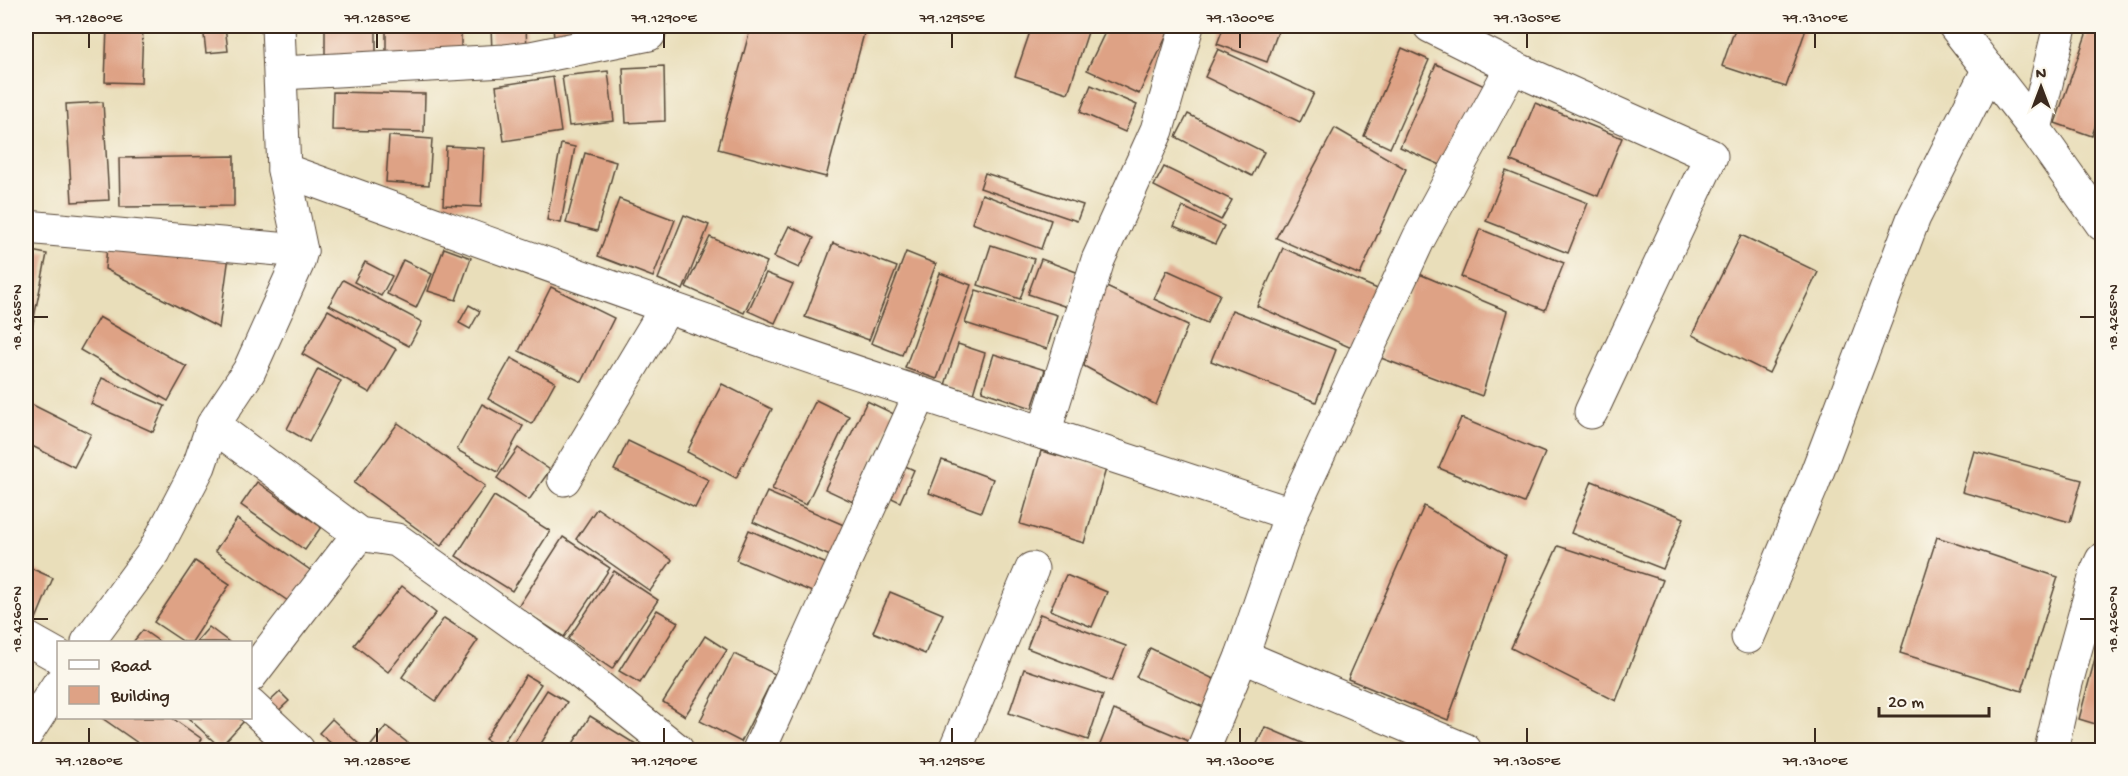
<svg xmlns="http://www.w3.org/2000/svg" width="2128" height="776" font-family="'Gochi Hand',sans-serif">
	<rect width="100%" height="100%" fill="#fbf7ec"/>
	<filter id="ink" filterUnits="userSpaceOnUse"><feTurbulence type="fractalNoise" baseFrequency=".0167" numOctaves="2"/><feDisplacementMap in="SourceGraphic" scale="12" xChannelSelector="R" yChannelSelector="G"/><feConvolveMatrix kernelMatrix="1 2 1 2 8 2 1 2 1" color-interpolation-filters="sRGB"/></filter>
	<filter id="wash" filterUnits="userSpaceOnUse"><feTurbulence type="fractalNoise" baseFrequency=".008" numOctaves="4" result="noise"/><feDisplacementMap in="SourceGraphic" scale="24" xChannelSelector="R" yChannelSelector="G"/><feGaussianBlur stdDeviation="1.35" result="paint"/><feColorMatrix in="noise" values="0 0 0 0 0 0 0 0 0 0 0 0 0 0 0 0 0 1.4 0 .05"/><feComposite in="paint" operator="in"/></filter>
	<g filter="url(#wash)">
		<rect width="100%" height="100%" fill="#e9deba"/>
		<g id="blocks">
			<g fill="#dea285">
				<path d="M107,26H143L141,83L105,82Z"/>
				<path d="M203,26H225L228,51L206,53Z"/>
				<rect x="325" y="26" width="51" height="34"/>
				<rect x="386" y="26" width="75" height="34"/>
				<path d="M491,26H526L527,51L492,53Z"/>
				<path d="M553,26H608V35L554,39Z"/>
				<path d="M751,26H866L826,177L718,149Z"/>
				<path d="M1032,26H1090L1068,93L1015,76Z"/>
				<path d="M1108,26H1152L1168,33L1139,94L1087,70Z"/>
				<path d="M1224,26H1280L1267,62L1217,44Z"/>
				<path d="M1736,26H1807L1786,87L1722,66Z"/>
				<path d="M2089,26H2102V105L2092,136L2055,123Z"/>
				<path d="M1402,48L1429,60L1390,148L1364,136Z"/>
				<path d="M1218,49L1314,93L1300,122L1205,77Z"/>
				<path d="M1436,64L1489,88L1452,170L1400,147Z"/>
				<path d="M664,66L665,121L626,123L623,68Z"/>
				<path d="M608,71L614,121L569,126L562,76Z"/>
				<path d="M553,77L561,132L504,141L496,86Z"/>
				<path d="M1091,85L1137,105L1125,132L1080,112Z"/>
				<path d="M333,92L425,94L424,132L332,130Z"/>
				<path d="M103,102L109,200L72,202L66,104Z"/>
				<path d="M1535,103L1622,138L1598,196L1511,161Z"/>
				<path d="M1188,114L1264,152L1252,176L1176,137Z"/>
				<path d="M1335,128L1406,169L1360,275L1276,238Z"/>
				<path d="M389,136L432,139L429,185L386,182Z"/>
				<path d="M561,144L575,147L561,223L547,220Z"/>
				<path d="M446,146L484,148L481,207L443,205Z"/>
				<path d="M585,153L616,162L597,231L566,223Z"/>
				<path d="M26,154L33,198L26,199Z"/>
				<path d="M234,156V206L120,207L119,158Z"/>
				<path d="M1164,167L1232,200L1221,220L1154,186Z"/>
				<path d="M1506,171L1588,203L1568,253L1486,221Z"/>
				<path d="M985,173L1083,205L1077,221L980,188Z"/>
				<path d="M982,194L1051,220L1041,249L972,223Z"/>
				<path d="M619,199L675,220L653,277L598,256Z"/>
				<path d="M1183,207L1224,226L1215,244L1174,226Z"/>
				<path d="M684,215L709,225L683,290L658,279Z"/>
				<path d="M789,226L814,238L799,268L774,257Z"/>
				<path d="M1480,229L1564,263L1545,310L1461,277Z"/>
				<path d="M1741,235L1818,272L1769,373L1692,335Z"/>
				<path d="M710,237L767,262L744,313L686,287Z"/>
				<path d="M833,243L897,267L869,340L805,317Z"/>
				<path d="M991,245L1034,259L1020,299L978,285Z"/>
				<path d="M107,247L230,249L219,328L105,269Z"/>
				<path d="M444,248L471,258L456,300L428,291Z"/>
				<path d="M1283,248L1382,291L1356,350L1257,306Z"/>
				<path d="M26,250L47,254L27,352H26Z"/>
				<path d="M906,252L936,264L902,355L871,343Z"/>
				<path d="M1041,259L1079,273L1067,307L1028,294Z"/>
				<path d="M403,260L432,274L416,308L387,294Z"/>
				<path d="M365,262L392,276L381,296L354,282Z"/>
				<path d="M1167,270L1220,294L1207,323L1154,299Z"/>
				<path d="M766,273L793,284L775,323L748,311Z"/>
				<path d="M940,273L971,285L937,379L905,368Z"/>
				<path d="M1417,273L1507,311L1482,396L1381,358Z"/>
				<path d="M343,280L422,322L409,346L329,305Z"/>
				<path d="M1100,284L1188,325L1156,405L1084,366Z"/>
				<path d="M551,287L614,318L582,382L519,351Z"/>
				<path d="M976,290L1057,315L1047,349L965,323Z"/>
				<path d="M469,305L480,311L470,329L459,323Z"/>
				<path d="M328,310L396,349L370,393L302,354Z"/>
				<path d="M1232,310L1336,350L1316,402L1211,361Z"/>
				<path d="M99,317L187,367L168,401L80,350Z"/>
				<path d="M958,344L985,353L973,394L945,385Z"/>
				<path d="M994,354L1045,370L1032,408L982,391Z"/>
				<path d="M511,358L555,382L532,424L488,399Z"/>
				<path d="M318,369L341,381L309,442L287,429Z"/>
				<path d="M102,378L165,406L153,432L91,404Z"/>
				<path d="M722,384L772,409L736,478L687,452Z"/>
				<path d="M816,400L849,416L806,505L772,489Z"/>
				<path d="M867,401L894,414L853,502L825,489Z"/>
				<path d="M31,404L91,434L74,467L26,443V416Z"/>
				<path d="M482,404L523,426L498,472L457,450Z"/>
				<path d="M1461,418L1545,453L1524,503L1439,468Z"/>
				<path d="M398,423L485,486L441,546L354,483Z"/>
				<path d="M628,441L709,480L695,508L614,470Z"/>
				<path d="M518,448L550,470L529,500L497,478Z"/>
				<path d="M1041,451L1106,469L1084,543L1020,524Z"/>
				<path d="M1974,451L2082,480L2070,522L1962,492Z"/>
				<path d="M942,460L993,479L981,512L929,493Z"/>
				<path d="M894,461L914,470L900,502L881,493Z"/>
				<path d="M1592,481L1684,518L1663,569L1571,533Z"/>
				<path d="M257,482L321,527L305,550L241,505Z"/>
				<path d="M767,492L853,529L839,560L753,522Z"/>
				<path d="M494,496L550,531L512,591L456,556Z"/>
				<path d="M1424,506L1506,554L1448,720L1348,679Z"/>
				<path d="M597,508L672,560L650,591L576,539Z"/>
				<path d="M237,519L313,572L291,603L215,551Z"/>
				<path d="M749,530L829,565L817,594L736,560Z"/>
				<path d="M563,537L610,568L564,637L518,607Z"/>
				<path d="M1937,537L2058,577L2022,691L1900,653Z"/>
				<path d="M1558,546L1663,580L1616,701L1511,648Z"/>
				<path d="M195,561L230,584L192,642H184L154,622Z"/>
				<path d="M26,566L53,578L36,619L26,614Z"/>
				<path d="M614,571L658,600L612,669L568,639Z"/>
				<path d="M1066,575L1107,592L1092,627L1050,610Z"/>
				<path d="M402,586L436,613L388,672L354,645Z"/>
				<path d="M890,592L943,614L925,654L873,632Z"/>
				<path d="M657,610L678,622L640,683L619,671Z"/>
				<path d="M1040,614L1126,646L1112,681L1027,648Z"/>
				<path d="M444,618L478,640L436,701L402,677Z"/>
				<path d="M209,627L229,642H196Z"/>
				<path d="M143,630L160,642H133Z"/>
				<path d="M2102,632V726L2079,719Z"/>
				<path d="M705,636L727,650L685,716L663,702Z"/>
				<path d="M1150,648L1222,683L1210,710L1136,677Z"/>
				<path d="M734,654L775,674L741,742L700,721Z"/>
				<path d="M1024,669L1103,695L1088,740L1009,713Z"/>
				<path d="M526,675L541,684L500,748L485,739Z"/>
				<path d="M547,690L567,702L537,750H509Z"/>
				<path d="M280,692L289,701L276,713L267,704Z"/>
				<path d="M1114,710L1191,742L1188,750H1108L1099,747Z"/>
				<path d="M590,716L645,750H569Z"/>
				<path d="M102,718H172L202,739L194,750H148Z"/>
				<path d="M188,718H240L244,721L220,747Z"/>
				<path d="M332,719L360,745L355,750H339L319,733Z"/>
				<path d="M386,726L417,750H372L369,748Z"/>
				<path d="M1265,727L1319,750H1254Z"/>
			</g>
		</g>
	</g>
	<g filter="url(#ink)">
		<use href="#blocks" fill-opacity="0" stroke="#554535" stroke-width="1.5"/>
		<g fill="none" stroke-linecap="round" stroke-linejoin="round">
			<g stroke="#554535" stroke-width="35">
				<g id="minor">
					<path d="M1955,26L2035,129L2102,224"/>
					<path d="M1512,67L1711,156L1591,412"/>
					<path d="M281,73L505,61L531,58L649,34"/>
					<path d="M2035,129L2060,26"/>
					<path d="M284,170C537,260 788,354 1044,433L1098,260L1157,130L1187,26"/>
					<path d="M26,227L301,251"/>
					<path d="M213,425L359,534L397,540L565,660L677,750"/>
					<path d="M1044,433L1291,514"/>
					<path d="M564,479L667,307"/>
					<path d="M1748,637L1813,483L1914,217L1989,69"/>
					<path d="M26,638L58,656"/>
					<path d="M88,642L154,552L199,466L213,425L249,371L298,262L301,251L284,170L278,26"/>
					<path d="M1242,656L1291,514L1419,238L1512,67L1430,26"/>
					<path d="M250,676L359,534"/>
					<path d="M250,705L298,750"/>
					<path d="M26,734L58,685"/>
					<path d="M759,750L920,395"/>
					<path d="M955,750L1032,569"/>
					<path d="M1203,750L1242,656L1465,750"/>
					<path d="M2051,750L2066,683L2097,571L2102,560"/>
				</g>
			</g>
			<use href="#minor" stroke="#fff" stroke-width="33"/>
		</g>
	</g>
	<path fill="none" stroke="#3b2a1e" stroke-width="2" d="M89,33V48M377,33V48M664,33V48M952,33V48M1240,33V48M1527,33V48M1815,33V48M33,317H48M2080,317H2095M33,619H48M2080,619H2095M89,728V743M377,728V743M664,728V743M952,728V743M1240,728V743M1527,728V743M1815,728V743"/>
	<rect width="2128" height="776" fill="none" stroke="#fbf7ec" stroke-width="66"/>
	<rect x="57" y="641" width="195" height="78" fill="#fbf7ec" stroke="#aea59a" stroke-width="1.5"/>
	<rect x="69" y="660" width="30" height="9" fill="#ffffff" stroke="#aea59a" stroke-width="1.5"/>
	<text x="111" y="671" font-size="18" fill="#3b2a1e">Road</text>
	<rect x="69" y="686" width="30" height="18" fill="#dea285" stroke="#aea59a" stroke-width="1.5"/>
	<text x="111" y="701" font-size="18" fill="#3b2a1e">Building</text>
	<g transform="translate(2041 87)" stroke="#fbf7ec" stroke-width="4.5" paint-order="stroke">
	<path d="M0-4.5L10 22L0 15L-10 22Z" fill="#3b2a1e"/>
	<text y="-9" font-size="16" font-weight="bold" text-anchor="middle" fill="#3b2a1e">N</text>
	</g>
	<path d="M1879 707v9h110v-9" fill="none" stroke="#3b2a1e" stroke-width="3"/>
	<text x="1888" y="707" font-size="18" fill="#3b2a1e" stroke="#fbf7ec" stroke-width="4.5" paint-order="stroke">20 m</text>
	<rect x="33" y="33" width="2062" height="710" fill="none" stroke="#3b2a1e" stroke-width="2"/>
	<g font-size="15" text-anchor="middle" fill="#3b2a1e">
		<text x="89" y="22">79.1280°E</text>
		<text x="377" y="22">79.1285°E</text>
		<text x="664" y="22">79.1290°E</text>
		<text x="952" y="22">79.1295°E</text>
		<text x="1240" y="22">79.1300°E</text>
		<text x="1527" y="22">79.1305°E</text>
		<text x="1815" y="22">79.1310°E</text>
		<text transform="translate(16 317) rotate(-90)" y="5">18.4265°N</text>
		<text transform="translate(2112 317) rotate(-90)" y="5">18.4265°N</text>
		<text transform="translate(16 619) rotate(-90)" y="5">18.4260°N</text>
		<text transform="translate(2112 619) rotate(-90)" y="5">18.4260°N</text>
		<text x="89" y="765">79.1280°E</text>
		<text x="377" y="765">79.1285°E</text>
		<text x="664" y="765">79.1290°E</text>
		<text x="952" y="765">79.1295°E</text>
		<text x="1240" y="765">79.1300°E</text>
		<text x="1527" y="765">79.1305°E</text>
		<text x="1815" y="765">79.1310°E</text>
	</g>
</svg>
